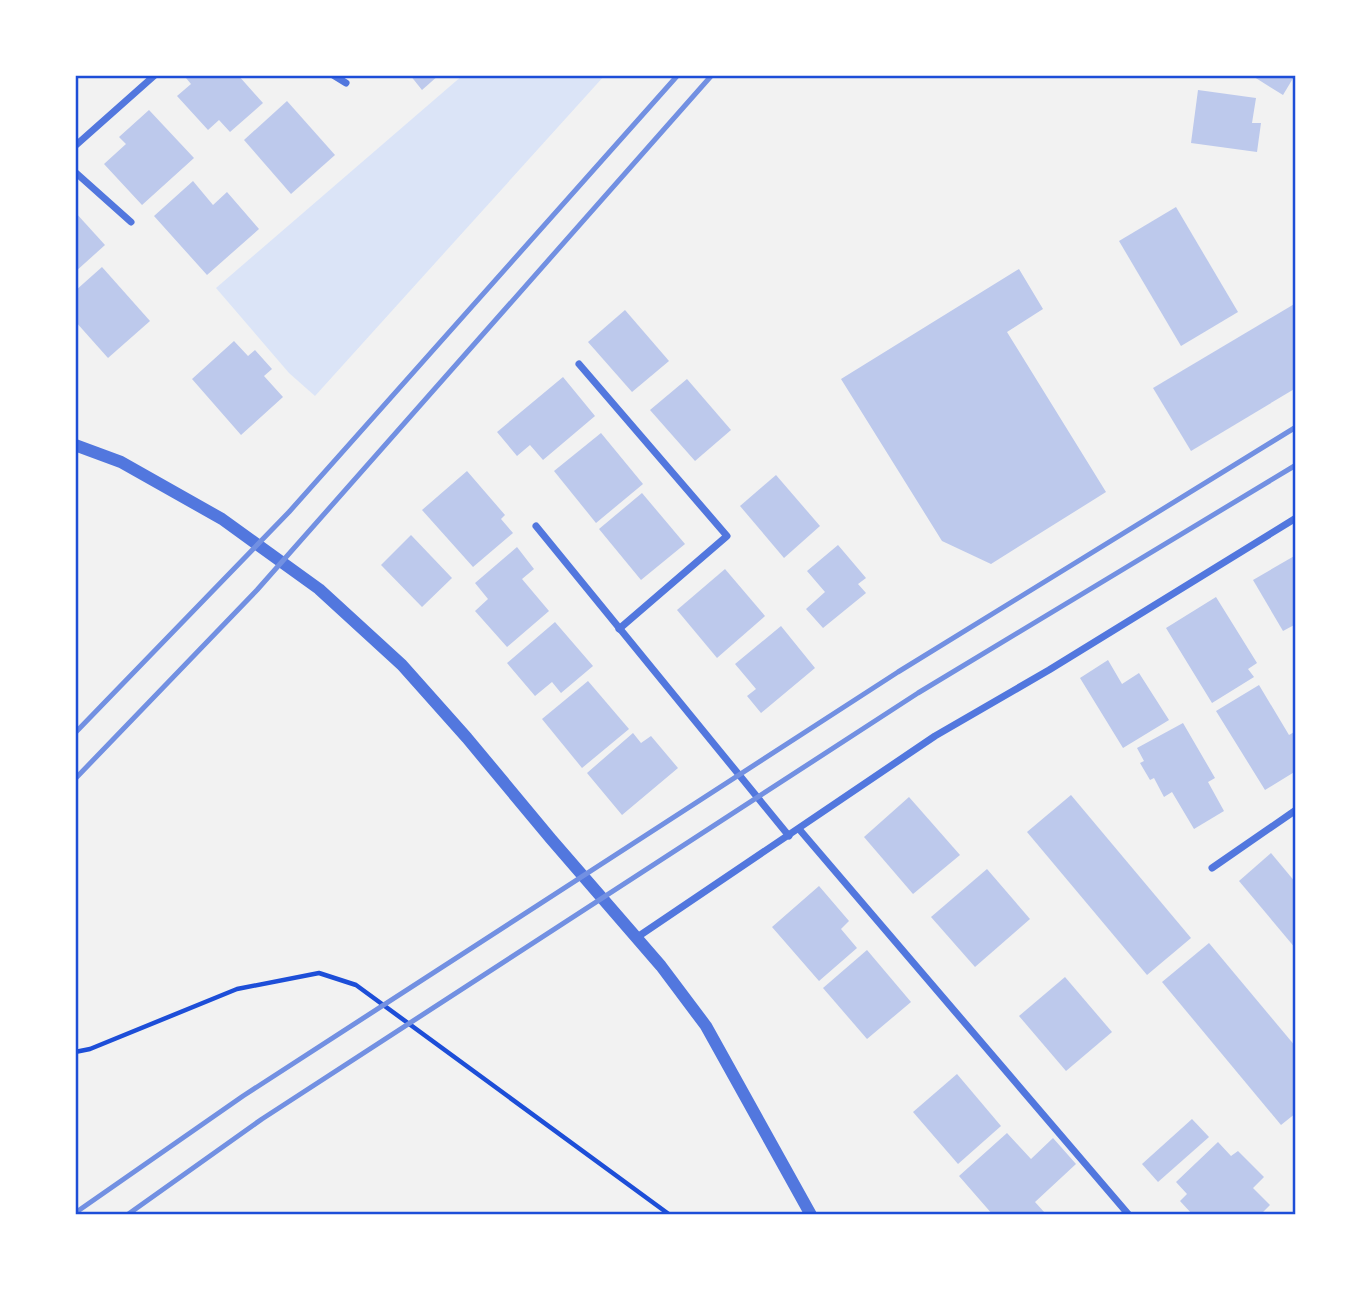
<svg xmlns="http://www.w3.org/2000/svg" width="1371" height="1290" font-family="'Source Sans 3',sans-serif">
	<rect width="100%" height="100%" fill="#f2f2f2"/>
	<path fill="#dbe4f7" d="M463,75H605L315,396L289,373L216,288Z"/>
	<g fill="#bdc9ec">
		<path d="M189,75H238L263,103L230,132L219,120L208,130L177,96L191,84L186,78Z"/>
		<path d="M410,75H439L422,90Z"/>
		<path d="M1251,75H1295L1283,95Z"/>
		<path d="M1198,90L1256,98L1252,123H1261L1257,152L1191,143Z"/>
		<path d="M287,101L335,155L291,194L244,140Z"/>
		<path d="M149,110L194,158L142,205L104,164L126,144L119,137Z"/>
		<path d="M193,181L213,205L227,192L259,229L207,275L154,216Z"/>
		<path d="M1176,207L1238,312L1181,346L1119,241Z"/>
		<path d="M75,212L105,245L75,272Z"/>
		<path d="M102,267L150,321L108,358L75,321V291Z"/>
		<path d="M1019,269L1043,309L1007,332L1106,492L991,564L942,541L841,379Z"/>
		<path d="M1296,303V388L1191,451L1153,388Z"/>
		<path d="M625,310L669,361L632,392L588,342Z"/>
		<path d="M234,341L248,356L255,350L272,369L264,376L283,397L241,435L192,379Z"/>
		<path d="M563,377L595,416L543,460L530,445L517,456L497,432Z"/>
		<path d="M687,379L731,430L695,461L650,410Z"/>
		<path d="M601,433L643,484L596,523L554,471Z"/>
		<path d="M467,471L505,515L501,519L513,533L473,567L422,510Z"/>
		<path d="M776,475L820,526L784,558L740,506Z"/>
		<path d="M642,493L685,544L641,580L599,529Z"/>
		<path d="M411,535L452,578L422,607L381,565Z"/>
		<path d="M838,545L866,578L858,584L866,593L823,628L806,609L825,592L807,571Z"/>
		<path d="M517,547L534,569L522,579L549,611L507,647L475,611L488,599L475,583Z"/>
		<path d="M1296,555V624L1283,631L1253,580Z"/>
		<path d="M725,569L765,616L717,658L677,610Z"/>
		<path d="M1216,597L1257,663L1248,669L1254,677L1212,703L1166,628Z"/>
		<path d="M555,622L593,666L561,693L552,682L535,696L507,663Z"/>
		<path d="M781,626L815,668L761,713L747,696L756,689L735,664Z"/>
		<path d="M1108,660L1122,684L1139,673L1169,720L1123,748L1080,678Z"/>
		<path d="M588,681L629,729L582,768L542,719Z"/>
		<path d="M1259,685L1289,735L1296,731V771L1265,790L1216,711Z"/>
		<path d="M1183,723L1215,778L1208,782L1224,811L1194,829L1172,792L1164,797L1154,778L1150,780L1140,763L1144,761L1137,748Z"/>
		<path d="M633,733L641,743L651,736L678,768L622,815L587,773Z"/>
		<path d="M1071,795L1191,938L1147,975L1027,832Z"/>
		<path d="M909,797L960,855L913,894L864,837Z"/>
		<path d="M1271,853L1296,883V949L1239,881Z"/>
		<path d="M987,869L1030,919L975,967L931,917Z"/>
		<path d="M819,886L849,921L841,929L857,948L819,981L772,927Z"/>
		<path d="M1209,943L1296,1047V1113L1281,1125L1162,982Z"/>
		<path d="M867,950L911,1002L867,1039L823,988Z"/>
		<path d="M1065,977L1112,1032L1066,1071L1019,1016Z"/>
		<path d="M957,1074L1001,1126L958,1164L913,1112Z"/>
		<path d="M1192,1119L1209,1137L1158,1182L1142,1164Z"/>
		<path d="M1007,1133L1031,1159L1053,1138L1076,1164L1035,1202L1045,1213L1043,1215H993L959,1176Z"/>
		<path d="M1218,1142L1231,1156L1238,1151L1264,1177L1253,1188L1270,1205L1260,1215H1193L1180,1201L1187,1194L1176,1182Z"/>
	</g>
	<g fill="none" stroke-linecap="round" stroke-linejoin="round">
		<path stroke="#1d4ed8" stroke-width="4.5" d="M75,1052L90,1049L237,989L319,973L356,985L670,1215"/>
		<g stroke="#5277de" stroke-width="7">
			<path d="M333,75L346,83"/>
			<path d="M75,146L155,75"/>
			<path d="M75,172L131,222"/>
			<path d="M579,364L727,536L619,629"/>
			<path d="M536,526L789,836"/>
			<path d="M799,829L1129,1215"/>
			<path d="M1212,868L1296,810"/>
			<path d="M636,938L935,736L1049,670L1296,518"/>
		</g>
		<path stroke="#5277de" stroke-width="12" d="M75,445L121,462L222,519L319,589L402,665L467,738L551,839L661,966L706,1026L811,1215"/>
		<g stroke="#7290e2" stroke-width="5">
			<path d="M75,733L289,512L678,75"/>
			<path d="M75,779L257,590L712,75"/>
			<path d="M75,1213L243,1096L898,672L1296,427"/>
			<path d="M127,1215L262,1119L918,693L1296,465"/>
		</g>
	</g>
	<rect width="1371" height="1290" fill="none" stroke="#ffffff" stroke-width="154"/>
	<rect x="77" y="77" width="1217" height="1136" fill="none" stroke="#1d4ed8" stroke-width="2.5"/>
</svg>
